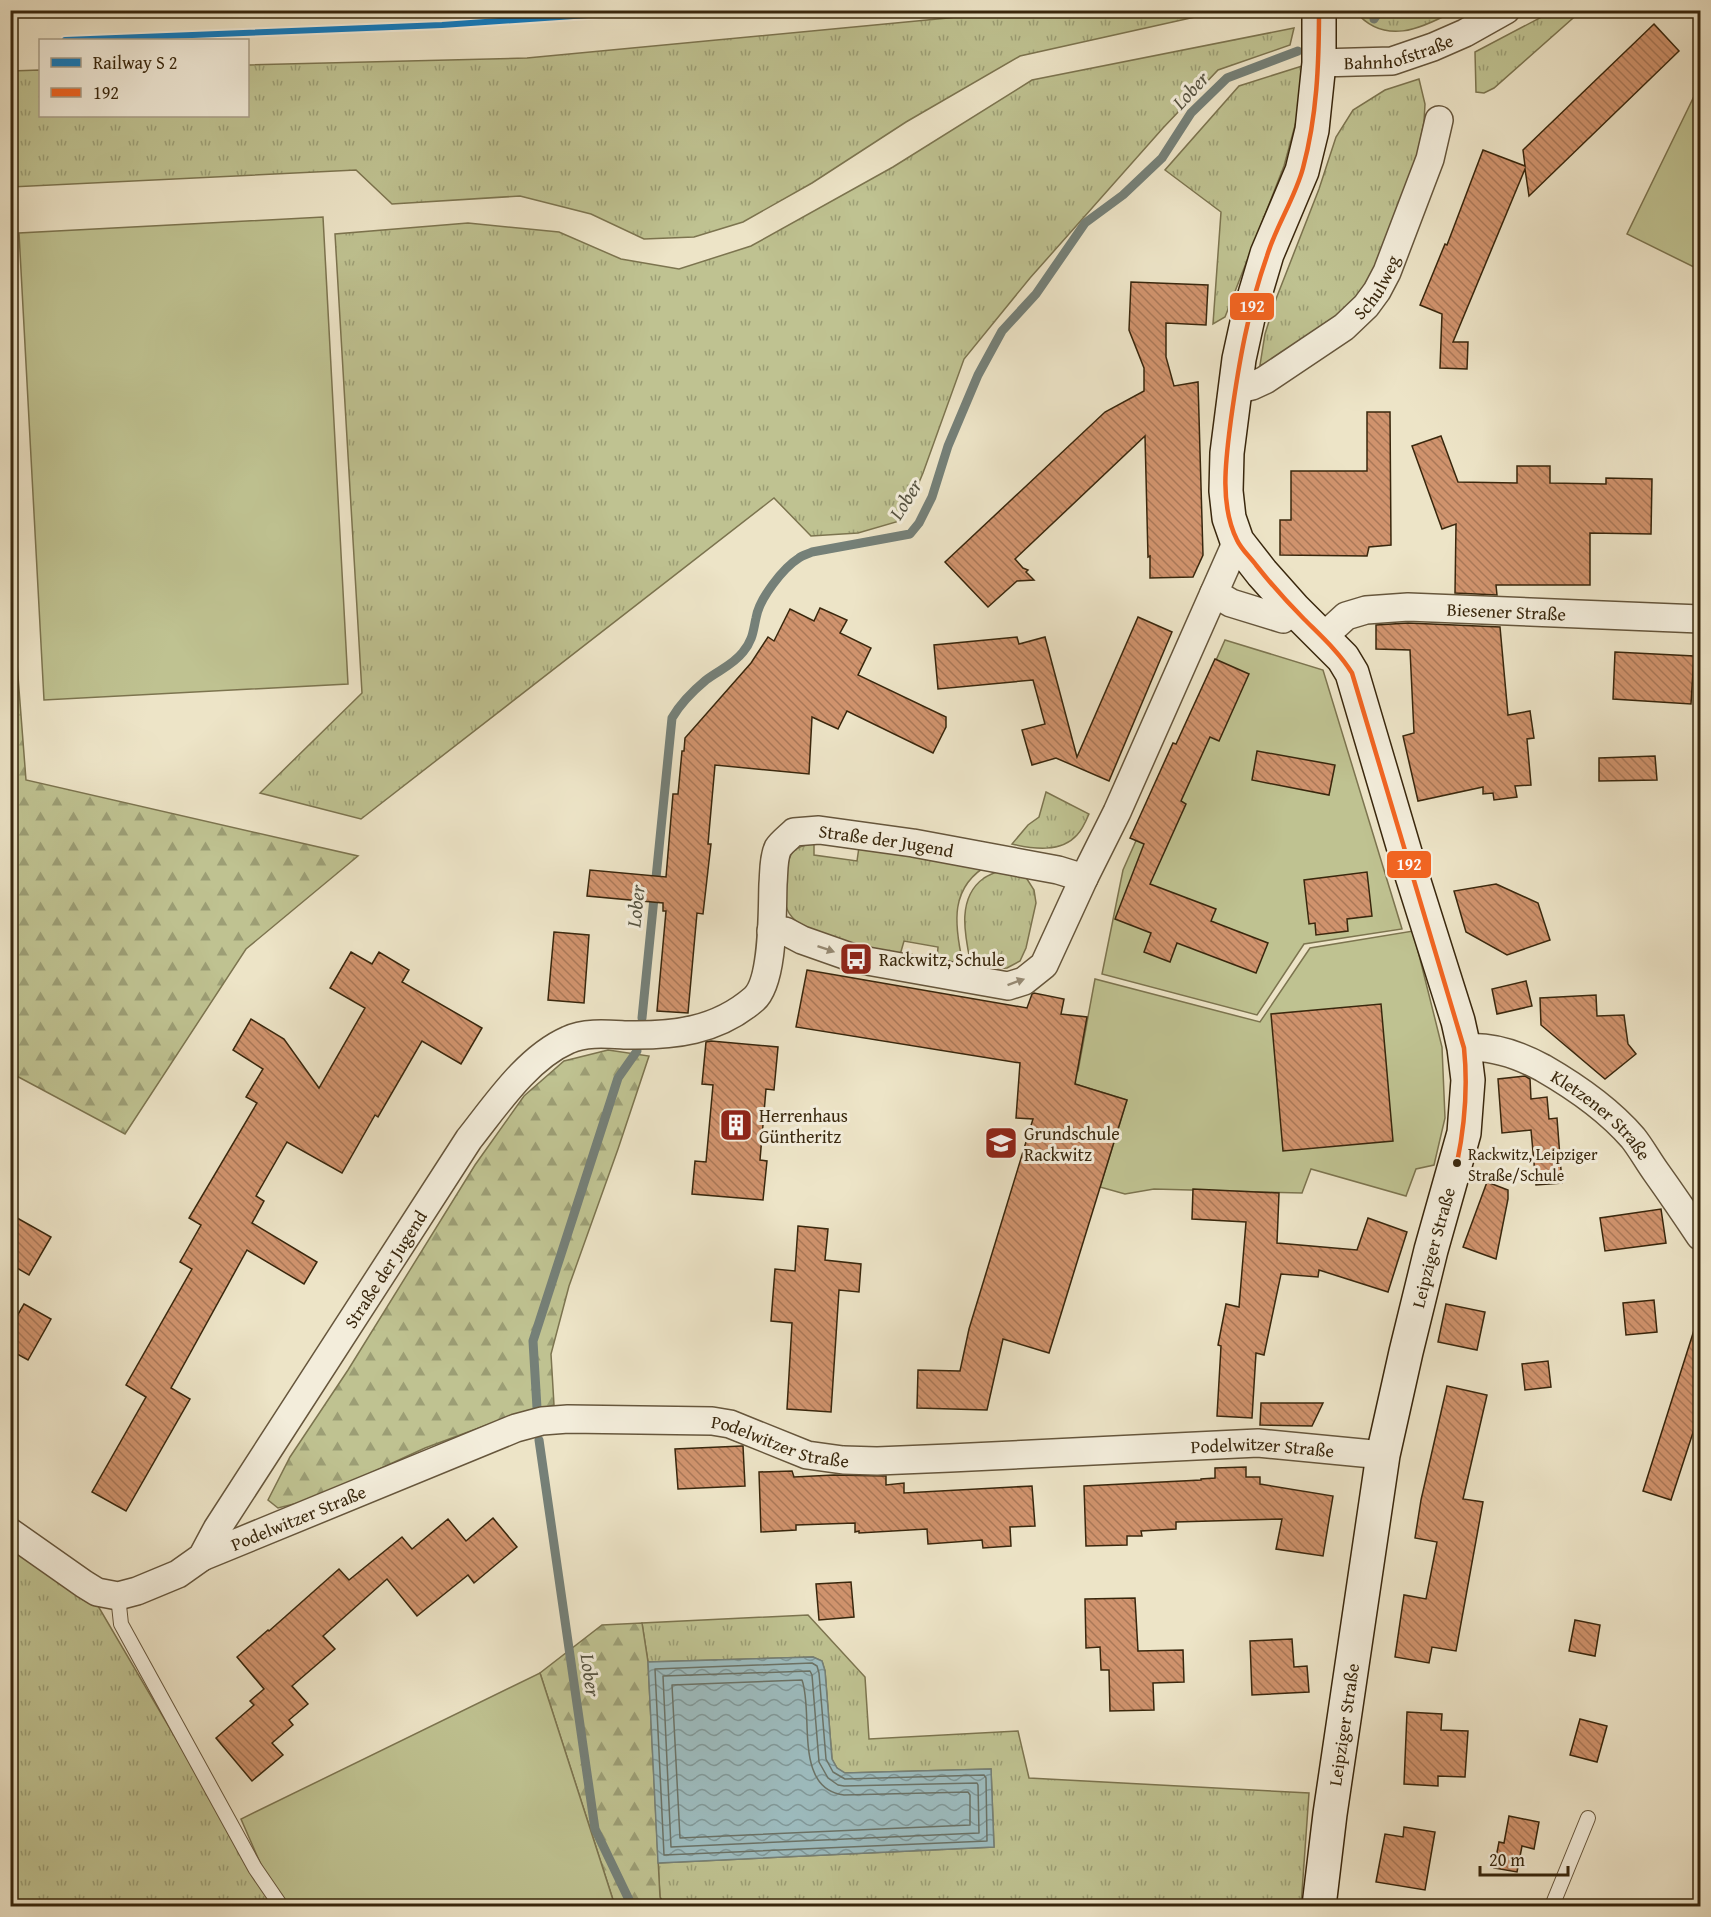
<svg xmlns="http://www.w3.org/2000/svg" width="1711" height="1917" font-family="'Gentium Book Plus',serif">
	<defs>
		<pattern id="grass-tufts" width="24" height="20" patternUnits="userSpaceOnUse" patternTransform="scale(1.5)"><rect width="24" height="20" fill="#bfc291"/><path d="M3 7l-1-3M5 7V3M7 7l1-3M15 17l-1-3M17 17v-4M19 17l1-3" fill="none" stroke="#9c9e75"/></pattern>
		<pattern id="forest-firs" width="22" height="20" patternUnits="userSpaceOnUse" patternTransform="scale(1.5)"><rect width="22" height="20" fill="#bfc291"/><path d="M5 1l3.5 6h-7zM16 11l3.5 6h-7z" fill="#9c9e75"/></pattern>
		<pattern id="water-waves" width="16" height="10" patternUnits="userSpaceOnUse" patternTransform="scale(1.5)"><rect width="16" height="10" fill="#9dbcbf"/><path d="M0 5q4-4 8 0t8 0" fill="none" stroke="#81999a"/></pattern>
		<pattern id="building-back-hatch" width="6" height="6" patternUnits="userSpaceOnUse" patternTransform="scale(1.5)"><rect width="6" height="6" fill="#d0936d"/><path d="M-1 5l2 2M0 0l6 6M5-1l2 2" fill="none" stroke="#aa7858"/></pattern>
	</defs>
	<rect width="100%" height="100%" fill="#ede4c7"/>
	<filter id="stains"><feTurbulence type="fractalNoise" baseFrequency=".00333" numOctaves="4"/><feColorMatrix values="0 0 0 0 .2 0 0 0 0 .09 0 0 0 0 .02 0 0 0 .5 -.17"/></filter>
	<radialGradient id="worn" r=".72"><stop offset=".6" stop-color="#630" stop-opacity="0"/><stop offset="1" stop-color="#630" stop-opacity=".3"/></radialGradient>
	<g fill="url(#grass-tufts)" stroke="#7c744f" stroke-width="1.5">
		<path d="M1007,10L1222,11L1020,56L906,122L812,183L743,222L694,237L644,239L591,214L520,196L392,204L356,170L11,187V71L40,70V116H248V65L527,58L948,18Z"/>
		<path d="M1355,11H1454C1421,29 1384,46 1355,11Z"/>
		<path d="M1553,11H1581L1494,88L1484,93L1476,92L1475,52Z"/>
		<path d="M1294,28L1290,45L1218,70L1163,128L1030,278L964,359L923,473L903,520L858,533L811,536L774,498L361,819L260,793L362,693L335,234L468,223L559,232L621,259L679,269L751,246L893,167L1032,80Z"/>
		<path d="M1302,66L1300,107L1284,166L1225,317L1213,324L1221,212L1165,170L1239,86Z"/>
		<path d="M1419,79L1425,104L1424,122L1417,156L1375,272L1359,297L1339,315L1271,363L1260,365L1265,334L1276,299L1319,189L1336,137L1353,110L1385,90Z"/>
		<path d="M1046,792L1089,814C1086,821 1082,830 1077,835C1061,853 1033,849 1012,844L1028,825L1039,817Z"/>
		<path d="M814,843V855L857,861L859,847L990,864C949,886 954,924 963,964L937,960L938,947L904,941L900,955C872,949 799,939 787,909C783,899 786,884 787,873C788,851 794,847 814,843Z"/>
		<path d="M1001,870L1017,872L1027,879L1034,890L1036,903L1026,948L1020,961L1007,968L995,969L971,965C965,936 956,898 984,878C989,875 996,872 1001,870Z"/>
		<path d="M10,1543L94,1599L274,1906H11Z"/>
		<path d="M808,1615L865,1677L869,1739L1018,1731L1029,1778L1309,1793L1301,1906H665L660,1897L658,1863L994,1847L991,1769L844,1773L837,1768L832,1759L825,1671L822,1661L813,1657L648,1662L642,1623Z"/>
	</g>
	<g fill="url(#forest-firs)" stroke="#7c744f" stroke-width="1.5">
		<path d="M10,573L26,780L358,856L246,949L125,1134L11,1073Z"/>
		<path d="M608,1050L649,1056L618,1149L569,1286L551,1354L554,1405L495,1422L425,1448L314,1499L278,1508L268,1500L290,1457L348,1370L475,1165L524,1096L564,1061Z"/>
		<path d="M642,1623L648,1662L660,1897L665,1906H615L540,1673L602,1625Z"/>
	</g>
	<g fill="#bfc291" stroke="#7c744f" stroke-width="1.5">
		<path d="M1700,84V270L1627,234Z"/>
		<path d="M323,217L348,684L44,700L19,233Z"/>
		<path d="M1700,390V443C1696,427 1695,406 1700,390Z"/>
		<path d="M1225,640L1323,670L1402,929L1304,944L1257,1015L1102,974L1123,870Z"/>
		<path d="M1413,931L1442,1047L1445,1118L1434,1165L1416,1169L1406,1196L1311,1169L1302,1193L1154,1189L1125,1194L1100,1187L1127,1100L1059,1079L1078,1071L1095,979L1260,1022L1310,948Z"/>
		<path d="M540,1673L615,1906H279L241,1819Z"/>
	</g>
	<path fill="url(#water-waves)" stroke="#758078" stroke-width="1.5" d="M813,1657L822,1661L825,1671L832,1759L837,1768L845,1773L991,1769L994,1847L658,1863L648,1662Z"/>
	<g fill="none" stroke-linecap="round" stroke-linejoin="round">
		<g stroke="#6b7266" stroke-width="1.5">
			<path d="M812,1663L817,1666L819,1673L826,1759L833,1772L845,1779L984,1775L986,1778L987,1841L664,1855L655,1669Z"/>
			<path d="M810,1671L812,1675L819,1762L828,1778L838,1785L844,1786L977,1783L978,1785L979,1833L671,1847L663,1676Z"/>
			<path d="M802,1680C814,1713 793,1789 844,1795L968,1792L970,1795V1825L680,1838L672,1685Z"/>
		</g>
		<g stroke="#758078" stroke-width="9">
			<path d="M1374,19L1380,10"/>
			<path d="M642,1018L672,718C680,704 694,690 706,680C719,670 733,665 743,652C753,640 753,631 756,618C759,599 783,568 799,558C802,555 808,554 812,552L910,534L919,523L932,497L948,446L978,375L1002,331L1036,294L1085,223L1123,195L1162,158L1191,113L1227,78L1298,51"/>
			<path d="M537,1408L533,1341L618,1078L637,1051"/>
			<path d="M539,1440L595,1829L632,1906"/>
		</g>
	</g>
	<g fill="url(#building-back-hatch)" stroke="#39270d" stroke-width="1.5">
		<path d="M1654,24L1679,51L1529,196L1525,169L1453,342H1468L1467,369L1440,368L1442,314L1420,305L1445,244L1447,245L1483,150L1525,166L1523,150Z"/>
		<path d="M1131,282L1208,285L1206,325L1166,323V357L1174,386L1198,382L1203,555L1193,577L1150,578V556L1148,557L1145,436L1015,559L1023,568L1028,570L1026,572L1034,580L1017,581L988,607L945,562L1105,412L1144,391V368L1129,330Z"/>
		<path d="M1367,412H1390L1391,545L1369,547L1367,556L1280,555V520H1291V471H1367Z"/>
		<path d="M1441,436L1458,482L1517,483V466H1550V483L1606,484V478L1652,479L1651,534L1590,533V585H1496L1497,595L1455,593L1456,524L1442,529L1412,446Z"/>
		<path d="M820,608L847,620L840,633L871,648L858,675L946,717V727L933,753L847,711L838,729L812,717L809,774L715,765L708,844H711L708,870L703,914L697,913L688,1013L657,1011L666,911H663V903L587,896L590,870L666,877L673,794H678L682,751H684L685,738L751,663L768,637L774,641L790,609L814,621Z"/>
		<path d="M1138,617L1172,632L1109,781L1056,758L1032,765L1022,730L1045,724L1033,680L938,689L934,645L1017,637L1019,644L1045,637L1077,757Z"/>
		<path d="M1408,623L1500,627L1508,715L1530,711L1534,738L1527,739L1531,785L1515,786L1517,797L1494,800L1493,793L1483,794V787L1418,801L1403,736L1414,733L1410,650L1376,649V625Z"/>
		<path d="M1615,652L1694,656L1691,704L1613,699Z"/>
		<path d="M1215,659L1249,674L1219,741L1210,737L1181,801L1186,804L1150,884L1216,909L1211,921L1268,943L1256,973L1177,943L1170,962L1144,952L1151,933L1115,919L1144,844L1130,838L1173,743L1176,744Z"/>
		<path d="M1257,751L1335,765L1329,795L1252,780Z"/>
		<path d="M1655,756L1657,780L1599,781V758Z"/>
		<path d="M1367,872L1372,916L1347,919L1348,931L1316,935L1315,923L1309,924L1304,880Z"/>
		<path d="M1496,884L1538,903L1550,940L1507,955L1466,932L1454,891Z"/>
		<path d="M554,932L589,935L584,1003L548,1000Z"/>
		<path d="M351,952L372,964L379,952L409,970L402,982L482,1028L461,1064L422,1041L378,1117L375,1115L342,1173L287,1142L256,1196L264,1201L252,1223L317,1262L304,1284L247,1250L171,1388L190,1399L126,1511L92,1492L146,1397L126,1385L192,1269L180,1262L201,1225L189,1218L257,1103L246,1097L263,1069L233,1050L251,1019L284,1039L319,1088L365,1008L330,988Z"/>
		<path d="M807,970L1027,1008L1032,994L1034,993L1064,999L1061,1014L1087,1017L1075,1084L1127,1100L1049,1353L1003,1339L987,1410L917,1408L918,1370L960,1371L969,1329L1033,1119L1016,1118L1020,1063L796,1027Z"/>
		<path d="M1526,981L1532,1006L1497,1014L1492,989Z"/>
		<path d="M1596,995L1597,1016L1624,1015L1628,1044L1636,1054L1605,1079L1541,1025L1540,998Z"/>
		<path d="M1381,1004L1393,1141L1283,1151L1271,1014Z"/>
		<path d="M711,1041L778,1047L774,1090L766,1089L760,1160L767,1161L763,1200L692,1194L695,1161L706,1162L713,1085L702,1084L706,1042Z"/>
		<path d="M1525,1076L1530,1079L1531,1099L1547,1097L1549,1119L1557,1118L1562,1183L1536,1185L1531,1130L1502,1133L1498,1079Z"/>
		<path d="M1487,1182L1508,1190V1199L1496,1259L1463,1247Z"/>
		<path d="M1193,1189L1279,1193L1277,1243L1357,1250L1368,1218L1407,1232L1388,1292L1319,1270L1318,1277L1281,1274L1264,1355L1256,1353L1252,1418L1217,1416L1221,1346L1218,1345L1226,1304L1239,1307L1246,1222L1192,1219Z"/>
		<path d="M1661,1209L1666,1243L1605,1251L1600,1218Z"/>
		<path d="M10,1214L51,1237L29,1275L10,1264Z"/>
		<path d="M798,1226L828,1229L825,1260L861,1264L859,1292L839,1290L831,1412L787,1409L792,1323L771,1321L775,1269L795,1271Z"/>
		<path d="M1654,1300L1657,1332L1626,1335L1623,1303Z"/>
		<path d="M24,1304L51,1319L28,1360L10,1350V1328Z"/>
		<path d="M1446,1304L1485,1312L1477,1350L1438,1342Z"/>
		<path d="M1695,1327H1701V1408L1671,1500L1643,1491Z"/>
		<path d="M1548,1361L1551,1387L1525,1390L1522,1364Z"/>
		<path d="M1447,1386L1487,1395L1463,1499L1483,1502L1456,1651L1432,1647L1429,1663L1395,1657L1404,1595L1426,1599L1437,1542L1415,1538L1421,1500Z"/>
		<path d="M1261,1403H1323L1312,1426L1260,1425Z"/>
		<path d="M742,1446H743L745,1486L678,1489L675,1449Z"/>
		<path d="M1246,1467V1477H1260V1484L1333,1496L1323,1556L1276,1549L1282,1519L1176,1522V1529L1141,1531L1142,1536H1127V1545L1086,1546L1084,1486L1201,1480V1479L1215,1478V1468Z"/>
		<path d="M792,1471L794,1477L834,1475L886,1476V1485L904,1483V1493L1032,1486L1035,1526L1010,1527L1011,1546L983,1548L982,1540L928,1544L927,1529L859,1533V1531L855,1532V1523L796,1525V1530L761,1532L759,1472Z"/>
		<path d="M493,1518L517,1547L474,1583L468,1575L417,1616L387,1579L323,1636L335,1649L292,1686L308,1704L289,1720L293,1725L272,1743L283,1755L252,1781L216,1738L254,1705L250,1701L264,1689L237,1657L268,1630L269,1631L339,1569L349,1580L402,1537L412,1549L448,1519L466,1541Z"/>
		<path d="M851,1582L854,1617L819,1620L816,1584Z"/>
		<path d="M1135,1598L1138,1651L1183,1650L1184,1682L1153,1683L1154,1710L1110,1711L1109,1670H1101L1100,1647L1086,1648L1085,1599Z"/>
		<path d="M1575,1620L1600,1625L1595,1656L1569,1651Z"/>
		<path d="M1292,1639L1294,1667L1307,1666L1309,1692L1252,1695L1250,1641Z"/>
		<path d="M1407,1712L1442,1714L1441,1730L1468,1731L1465,1777L1438,1776V1786L1404,1784Z"/>
		<path d="M1580,1719L1607,1726L1597,1762L1570,1755Z"/>
		<path d="M1509,1816L1539,1822L1534,1849L1522,1846L1517,1872L1494,1868L1499,1842L1504,1843Z"/>
		<path d="M1404,1827L1435,1832L1425,1890L1376,1882L1385,1834L1403,1837Z"/>
	</g>
	<g fill="none" stroke-linecap="round" stroke-linejoin="round">
		<g stroke="#66563c" stroke-width="16">
			<g id="lane">
				<path d="M118,1596L121,1624L255,1868L281,1906"/>
				<path d="M1552,1906L1588,1818"/>
			</g>
		</g>
		<g stroke="#66563c" stroke-width="30">
			<g id="street">
				<path id="s1" d="M1319,63L1392,61L1433,47L1465,33L1506,10"/>
				<path id="s2" d="M1236,390L1252,386L1265,380L1344,327L1366,306L1377,291L1387,272L1430,159L1439,120"/>
				<path d="M1214,593L1231,603L1283,619L1294,609"/>
				<path id="s3" d="M1322,638L1346,616L1366,610L1408,607L1700,619"/>
				<path d="M771,931H785L802,940L856,959L1008,986L1024,981L1044,965L1084,878"/>
				<path id="s4" d="M1464,1048C1492,1045 1519,1055 1543,1068C1576,1087 1608,1109 1633,1138C1641,1148 1648,1161 1656,1172C1671,1193 1686,1215 1700,1236"/>
				<path id="s5" d="M10,1532L84,1584L97,1592L118,1596L137,1591L178,1574L202,1557L217,1529L469,1139C496,1105 527,1058 568,1040C585,1032 607,1034 626,1035C674,1036 717,1031 754,999C774,981 772,911 773,884C774,874 773,858 778,848C781,843 789,837 794,832L819,830L913,843L1058,870L1084,878L1117,812L1237,541"/>
				<path id="s6" d="M202,1557L516,1428L542,1421L568,1419L712,1421L730,1424L807,1455L843,1460L877,1461L950,1458L1258,1443L1383,1455"/>
			</g>
		</g>
		<g stroke="#39270d" stroke-width="36">
			<g id="secondary">
				<path id="s7" d="M1319,1906L1330,1814L1383,1455L1406,1352L1431,1250L1464,1133L1468,1080L1464,1048L1458,1021L1409,866L1352,673L1343,658L1294,609L1262,573L1237,541L1229,518L1226,491L1227,453L1239,359L1248,318L1267,254L1302,171L1312,130L1319,63V10"/>
			</g>
		</g>
		<use href="#lane" stroke="#f3eddb" stroke-width="14"/>
		<use href="#street" stroke="#f3eddb" stroke-width="27"/>
		<use href="#secondary" stroke="#f3eddb" stroke-width="33"/>
		<g stroke="#f3eddb" stroke-width="9">
			<path id="bus-1" d="M1319,10C1319,64 1317,116 1303,168C1295,198 1276,226 1267,256C1248,310 1239,362 1231,419C1226,458 1219,504 1237,540C1241,549 1250,557 1256,565C1271,584 1287,602 1304,619C1321,636 1339,652 1352,673L1464,1048C1468,1087 1465,1124 1457,1163"/>
		</g>
		<use href="#bus-1" stroke="#f26522" stroke-width="4.5"/>
		<g stroke="#f3eddb" stroke-width="10">
			<path id="rail-1" d="M65,40L442,25L661,10"/>
		</g>
		<use href="#rail-1" stroke="#107bc0" stroke-width="6"/>
	</g>
	<defs><path id="oneway-solid" d="M-6-.8H1V-3.2L6.5 0L1 3.2V.8H-6Z" transform="scale(1.5)"/></defs>
	<g fill="#968a74">
		<use href="#oneway-solid" transform="translate(826 949) rotate(19)"/>
		<use href="#oneway-solid" transform="translate(1016 982) rotate(-20)"/>
	</g>
	<defs>
		<g id="bus-square" transform="scale(1.725)"><rect x="-9" y="-9" width="18" height="18" rx="4" fill="#8f2418" stroke="#f3eddb"/><path d="M-5-6H5V4H4V6H2V4H-2V6H-4V4H-5ZM-3.5-4V0h7V-4ZM-3.5 1.2v1.5H-2V1.2ZM2 1.2v1.5H3.5V1.2Z" fill="#fff"/></g>
		<g id="building-square" transform="scale(1.725)"><rect x="-9" y="-9" width="18" height="18" rx="4" fill="#8f2418" stroke="#f3eddb"/><path d="M-4-6H4V6H1V3H-1V6H-4ZM-2.5-4.3h1.7v1.8h-1.7ZM.8-4.3h1.7v1.8H.8ZM-2.5-1h1.7V.8h-1.7ZM.8-1h1.7V.8H.8Z" fill="#fff"/></g>
		<g id="school-square" transform="scale(1.725)"><rect x="-9" y="-9" width="18" height="18" rx="4" fill="#8f2418" stroke="#f3eddb"/><path d="M0-5L7-2L0 1L-7-2ZM-4 1L0 2.5L4 1V4Q0 6-4 4Z" fill="#fff"/></g>
	</defs>
	<g fill-rule="evenodd">
		<use href="#bus-square" x="856" y="959"/>
		<use href="#building-square" x="736" y="1125"/>
		<use href="#school-square" x="1001" y="1143"/>
	</g>
	<circle fill="#39270d" stroke="#f3eddb" stroke-width="2" cx="1457" cy="1163" r="5"/>
	<g text-anchor="middle" dominant-baseline="central" stroke-width="6" stroke-linejoin="round" paint-order="stroke">
		<g font-size="16" fill="#39270d" stroke="#f3eddb" text-anchor="start">
			<text x="1468" y="1154">Rackwitz, Leipziger<tspan x="1468" dy="21">Straße/Schule</tspan></text>
		</g>
		<g font-size="18" fill="#39270d" stroke="#f3eddb">
			<text stroke="none"><textPath href="#s1" startOffset="81">Bahnhofstraße</textPath></text>
			<text stroke="none"><textPath href="#s2" startOffset="178">Schulweg</textPath></text>
			<text stroke="none"><textPath href="#s3" startOffset="194">Biesener Straße</textPath></text>
			<text stroke="none"><textPath href="#s5" startOffset="1324">Straße der Jugend</textPath></text>
			<text stroke="none"><textPath href="#s4" startOffset="158">Kletzener Straße</textPath></text>
			<text stroke="none"><textPath href="#s7" startOffset="669">Leipziger Straße</textPath></text>
			<text stroke="none"><textPath href="#s5" startOffset="562">Straße der Jugend</textPath></text>
			<text stroke="none"><textPath href="#s6" startOffset="608">Podelwitzer Straße</textPath></text>
			<text stroke="none"><textPath href="#s6" startOffset="1094">Podelwitzer Straße</textPath></text>
			<text stroke="none"><textPath href="#s6" startOffset="104">Podelwitzer Straße</textPath></text>
			<text stroke="none"><textPath href="#s7" startOffset="183">Leipziger Straße</textPath></text>
		</g>
		<g font-size="18" fill="#39270d" stroke="#f3eddb" text-anchor="start">
			<text x="879" y="959">Rackwitz, Schule</text>
			<text x="759" y="1115">Herrenhaus<tspan x="759" dy="21">Güntheritz</tspan></text>
			<text x="1024" y="1133">Grundschule<tspan x="1024" dy="21">Rackwitz</tspan></text>
		</g>
		<g font-size="20" font-style="italic" fill="#575442" stroke="#f3eddb">
			<text transform="translate(1190 90) rotate(-47)">Lober</text>
			<text transform="translate(905 499) rotate(-58)">Lober</text>
			<text transform="translate(635 906) rotate(-84)">Lober</text>
			<text transform="translate(591 1675) rotate(82)">Lober</text>
		</g>
	</g>
	<g stroke="#f3eddb" stroke-width="2">
		<rect x="1229" y="292" width="46" height="29" rx="6" fill="#f26522"/>
		<rect x="1386" y="850" width="46" height="29" rx="6" fill="#f26522"/>
	</g>
	<g font-size="16" text-anchor="middle" font-weight="bold" fill="#fff">
		<text x="1252" y="312">192</text>
		<text x="1409" y="870">192</text>
	</g>
	<rect width="1711" height="1917" fill="none" stroke="#ede4c7" stroke-width="36"/>
	<rect x="12" y="12" width="1687" height="1893" fill="none" stroke="#39270d" stroke-width="3"/>
	<rect x="18" y="18" width="1675" height="1881" fill="none" stroke="#39270d" stroke-width="1.5"/>
	<rect x="39" y="39" width="210" height="78" fill="#f3eddb" stroke="#a99e89" stroke-width="1.5"/>
	<rect x="51" y="58" width="30" height="9" fill="#107bc0" stroke="#a99e89" stroke-width="1.5"/>
	<text x="93" y="69" font-size="18" fill="#39270d">Railway S 2</text>
	<rect x="51" y="88" width="30" height="9" fill="#f26522" stroke="#a99e89" stroke-width="1.5"/>
	<text x="93" y="99" font-size="18" fill="#39270d">192</text>
	<path d="M1480 1866v9h88v-9" fill="none" stroke="#39270d" stroke-width="3"/>
	<text x="1489" y="1866" font-size="18" fill="#39270d" stroke="#f3eddb" stroke-width="4.5" paint-order="stroke">20 m</text>
	<rect width="100%" height="100%" filter="url(#stains)"/>
	<rect width="100%" height="100%" fill="url(#worn)"/>
</svg>
